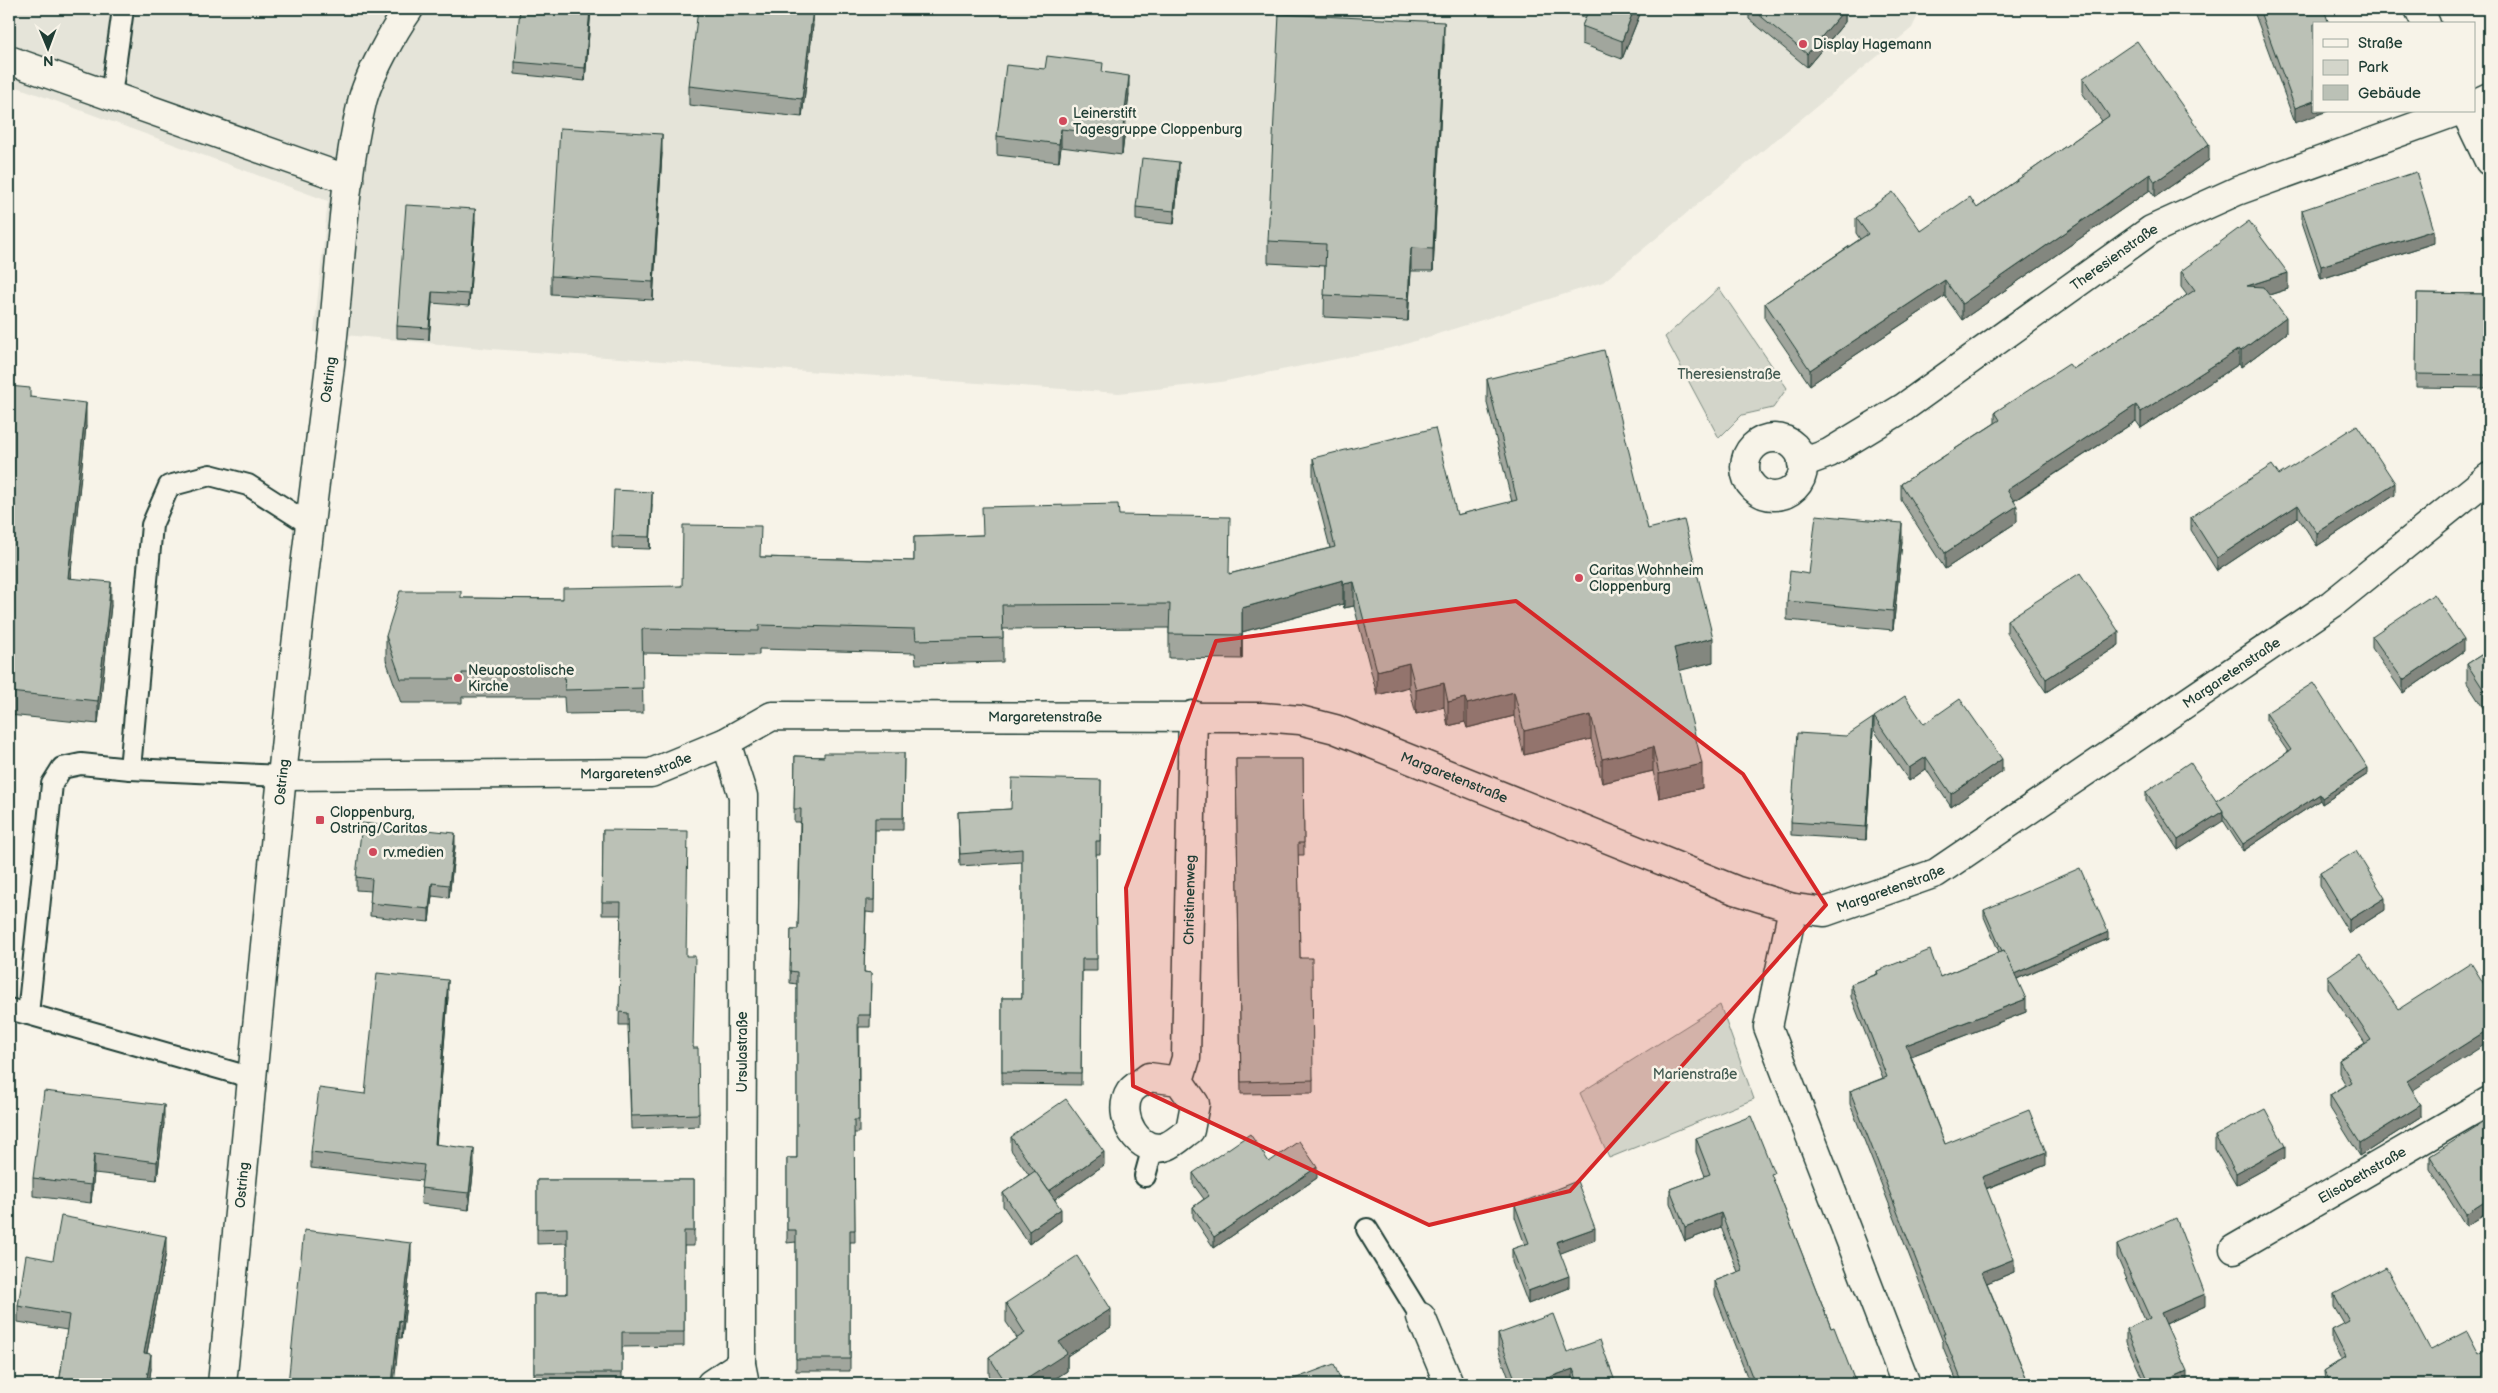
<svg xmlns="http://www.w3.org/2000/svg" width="2498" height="1393" font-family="'Balsamiq Sans',sans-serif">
	<rect width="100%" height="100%" fill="#f7f3e8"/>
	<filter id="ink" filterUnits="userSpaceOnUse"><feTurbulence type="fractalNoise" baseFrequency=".02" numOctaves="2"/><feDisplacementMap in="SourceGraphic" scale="10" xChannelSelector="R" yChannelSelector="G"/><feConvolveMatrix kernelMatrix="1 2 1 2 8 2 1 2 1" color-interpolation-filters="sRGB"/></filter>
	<g filter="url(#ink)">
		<path fill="#e5e4d9" d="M9,9H1921L1912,28L1603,282L1396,347L1221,382L1119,393L491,349L314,332L328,201L9,84Z"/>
		<g fill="#d3d5ca" stroke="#79897f">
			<path d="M1719,288L1787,388L1773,408L1742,415L1719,438L1665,337Z"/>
			<path d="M1720,1005L1754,1099L1609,1158L1580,1093Z"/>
		</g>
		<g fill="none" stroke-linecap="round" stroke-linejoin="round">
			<g stroke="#1f3d34" stroke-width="24">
				<g id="service">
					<path d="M111,96L123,9"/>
					<path d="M130,769L81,764L62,768L52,784L28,1014L253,1078"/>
					<path d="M283,776L130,769L152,525L169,486L210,475L248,485L309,524"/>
					<path d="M9,1009L28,1014"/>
					<path d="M1145,1176L1153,1147"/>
					<path d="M1367,1229L1421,1317"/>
				</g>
			</g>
			<g stroke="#1f3d34" stroke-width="31">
				<g id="minor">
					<path d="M2419,9L2426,24"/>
					<path d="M9,60L349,180"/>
					<path d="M2474,104L2489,97"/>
					<path d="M2465,111L2489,161"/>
					<circle cx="1774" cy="467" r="29"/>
					<path id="s1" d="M1802,463L1829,453L1903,408L2151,230L2237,191L2458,111"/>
					<path d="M726,742L743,796L741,1271V1364L745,1384"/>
					<path id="s2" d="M283,776L651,773L726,742L772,716L1262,717L1300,720L1335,729L1735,890L1793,908L1825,912L1936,873L2332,604L2489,477"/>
					<path d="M1793,908L1768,1027L1906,1384"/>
					<path id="s3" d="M1179,1081L1149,1077C1143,1082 1134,1086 1130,1092C1115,1115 1139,1157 1167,1146C1175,1143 1183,1135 1190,1130L1195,1104L1179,1081L1186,1058L1193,715"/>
					<path id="s4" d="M2234,1249L2489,1101"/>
					<path d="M1421,1317L1449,1384"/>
					<path id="s5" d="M222,1384C256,1050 284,714 328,381C340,290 341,190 362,102C368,77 394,30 409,9"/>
					<path d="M711,1384L741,1364"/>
				</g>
			</g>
			<use href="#service" stroke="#f7f3e8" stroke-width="20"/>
			<use href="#minor" stroke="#f7f3e8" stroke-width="28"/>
		</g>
		<g fill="#a1a69d" stroke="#1f3d34">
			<path d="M278,9H307V11Z"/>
			<path d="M591,9L585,81L515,74V62Z"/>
			<path d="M1562,9H1642L1622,59L1582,44V26L1586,18Z"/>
			<path d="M1749,9H1845V22L1807,67L1749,19Z"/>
			<path d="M2253,9H2324L2295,123Z"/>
			<path d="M813,25L802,117L689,105V86Z"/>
			<path d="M1444,44L1433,271H1411L1408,321L1324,317L1325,266L1268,263V241Z"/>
			<path d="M1045,69L1103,73L1129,94L1122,155L1061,147L1059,162L997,155V136Z"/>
			<path d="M2083,78L2209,160L2155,197L2150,190L1962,320L1945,296L1810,385L1765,319V303L1860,239L1856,233V218L1921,231L1977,208L2102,121L2083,94Z"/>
			<path d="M662,153L653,300L551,294V276Z"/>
			<path d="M1179,175L1174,224L1136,220V207Z"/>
			<path d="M2302,210L2434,243L2321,279L2302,222Z"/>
			<path d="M475,221L469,306L432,303L429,340L397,338V326Z"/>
			<path d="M2181,271L2288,289L2269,295L2286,333L2241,367L2239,364L2141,428L2136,421L2014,501L2017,522L1945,569L1901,500V484L1995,423V412L2073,369L2187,295L2181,287Z"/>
			<path d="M2417,293L2488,294L2487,388L2416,387Z"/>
			<path d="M1487,379L1648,529L1713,662L1679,670L1702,788L1659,798L1653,771L1602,783L1591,739L1524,755L1514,716L1467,728L1465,722L1448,726L1444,707L1416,714L1409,687L1377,695L1354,606L1344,608L1343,604L1242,632V659L1169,658V628L1003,629V662L916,664L915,653L759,649V655L642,653L643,713L565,714L564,697H462V703H401L386,660V636L461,598L563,599L682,586L761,557L914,561V537L982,535L1119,515L1229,574L1330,548L1313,482V458L1457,515L1512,502L1487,403Z"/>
			<path d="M9,386L86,426L70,578L111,605L98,724L9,715Z"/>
			<path d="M2279,475L2395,495L2317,546L2298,517L2217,571L2191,530V517Z"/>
			<path d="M652,504L650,549L612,548V536Z"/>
			<path d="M1902,542L1893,630L1787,620V601L1809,574Z"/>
			<path d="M2007,620L2119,645L2046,692L2007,633Z"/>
			<path d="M2372,636L2464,651L2403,693L2372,648Z"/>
			<path d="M2489,650V717L2467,683V664Z"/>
			<path d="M2266,713L2368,774L2322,804L2320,800L2243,851L2223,820L2178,850L2146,801V792L2216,801L2288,752L2266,720Z"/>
			<path d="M1874,717L1924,724L2002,772L1951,807L1926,769L1909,781L1874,730Z"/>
			<path d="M1873,731L1866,840L1791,835V822L1846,736Z"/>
			<path d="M904,753L903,830H875L874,913L866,912L864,972L871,973L870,1027H859V1133H854L855,1242H850V1371H796V1242L787,1243V1158H797V984L790,983L791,929H798L800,822H794L795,756L824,757Z"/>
			<path d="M1236,759H1303L1304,855H1298L1300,958L1313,1080V1093L1241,1094Z"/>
			<path d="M1101,780L1100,854H1096L1097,971H1082L1081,1085L1002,1084V998H1022V862L960,866L958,812L1011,809Z"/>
			<path d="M603,830L686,956L693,1048L699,1114V1126L631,1129L628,1025H619L621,915H602Z"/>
			<path d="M455,846L449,898L432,896L429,922L370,916L371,891L356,890V877Z"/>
			<path d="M2320,873L2385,910L2349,933L2320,886Z"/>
			<path d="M1984,910L2108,939L2017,979L2026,1012L1911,1056L1945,1144L2046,1165L1986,1189L2014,1272L1987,1283L2029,1384H1958L1943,1347V1342L1850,1104V1091L1883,1078L1851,997V984L1877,974V971L1940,977L1999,952L1984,917Z"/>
			<path d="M2328,976L2412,1090L2421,1117L2360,1156L2330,1108V1095L2346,1085L2339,1073V1060L2365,1043L2328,989Z"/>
			<path d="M448,997L436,1144L474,1165L469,1210L421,1204L422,1181L311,1168V1152L365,1094Z"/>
			<path d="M164,1123L157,1180L94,1173L91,1203L33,1196V1178Z"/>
			<path d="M2489,1123V1212L2466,1226L2430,1169V1156Z"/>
			<path d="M2215,1136L2285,1158L2236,1185L2215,1149Z"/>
			<path d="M1011,1137L1104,1165L1055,1199L1061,1221L1029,1244L1003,1206V1193L1029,1175L1011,1150Z"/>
			<path d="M1696,1138L1774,1182L1831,1328L1856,1384H1750L1715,1295V1281L1738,1272L1721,1227L1685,1241L1670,1203V1189L1705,1176L1696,1152Z"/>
			<path d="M1269,1162L1317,1178L1214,1248L1193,1217V1207L1204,1199L1193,1184V1173Z"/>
			<path d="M537,1180H694V1246H684V1346L622,1347V1384H534V1294H567V1243L537,1244Z"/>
			<path d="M1515,1205L1595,1240L1560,1253L1569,1288L1528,1304L1512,1262V1249L1525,1245L1515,1217Z"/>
			<path d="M2117,1245L2205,1306L2166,1324L2187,1384H2145L2126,1342V1329L2145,1320L2117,1257Z"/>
			<path d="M166,1252L147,1353L151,1369L149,1384H59L67,1330L18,1322V1306L53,1260Z"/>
			<path d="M411,1260L402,1338H399L288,1384Z"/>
			<path d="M2334,1294L2430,1350L2489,1384H2325L2324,1371L2341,1360L2332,1343V1330L2344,1324L2334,1307Z"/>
			<path d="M1006,1303L1111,1327L1067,1356V1371L1047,1384H995L989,1375V1357L1017,1338L1006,1322Z"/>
			<path d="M1498,1334L1567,1352L1616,1384H1511L1498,1349Z"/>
		</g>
		<g fill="#83877f" stroke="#1f3d34">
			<path d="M590,9H591L585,81V68Z"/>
			<path d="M813,9V25L802,117V99Z"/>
			<path d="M1634,9H1642L1622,59V41Z"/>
			<path d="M1845,9V22L1807,67V54Z"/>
			<path d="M1444,22V44L1433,271V249Z"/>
			<path d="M1129,76V94L1122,155V136Z"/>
			<path d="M2314,101V111H2328L2295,123V108Z"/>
			<path d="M1061,129V147L1059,162V144Z"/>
			<path d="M662,134V153L653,300V282Z"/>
			<path d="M2209,144V160L2155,197V182Z"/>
			<path d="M1179,162V175L1174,224V211Z"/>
			<path d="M2150,174V190L1962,320V304Z"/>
			<path d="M475,209V221L469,306V294Z"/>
			<path d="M2434,230V243L2321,279V266Z"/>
			<path d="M1411,248V271L1408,321V299Z"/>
			<path d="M2288,273V289L2247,302V286Z"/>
			<path d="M1945,280V296L1810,385V370Z"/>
			<path d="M432,292V303L429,340V328Z"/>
			<path d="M2286,317V333L2241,367V351Z"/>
			<path d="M2239,349V364L2141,428V412Z"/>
			<path d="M86,403V426L68,601V578Z"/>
			<path d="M2136,405V421L2007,505V490Z"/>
			<path d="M2395,483V495L2317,546V533Z"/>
			<path d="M652,492V504L650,549V537Z"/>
			<path d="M2298,505V517L2217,571V558Z"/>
			<path d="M2017,506V522L1945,569V553Z"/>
			<path d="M1902,523V542L1893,630V611Z"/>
			<path d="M1343,580V604L1242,632V659V608Z"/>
			<path d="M111,582V605L98,724V701Z"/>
			<path d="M1354,582V606L1344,608V584Z"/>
			<path d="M2119,632V645L2046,692V679Z"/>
			<path d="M1713,638V662L1674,672V648Z"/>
			<path d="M2464,639V651L2403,693V680Z"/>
			<path d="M1409,663V687L1377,695V671Z"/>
			<path d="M1444,683V707L1416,714V690Z"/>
			<path d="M1514,692V716L1467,728V704Z"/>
			<path d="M1465,698V722L1448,726V702Z"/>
			<path d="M1591,715V739L1524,755V731Z"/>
			<path d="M1873,718V731L1866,840V827Z"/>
			<path d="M1653,747V771L1602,783V759Z"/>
			<path d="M1926,757V769L1909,781V768Z"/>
			<path d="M2002,759V772L1951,807V794Z"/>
			<path d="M1702,764V788L1659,798V774Z"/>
			<path d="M2368,768V774L2322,804V798Z"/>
			<path d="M2320,794V800L2243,851V844Z"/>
			<path d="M2223,811V821L2178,850V840Z"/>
			<path d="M455,833V846L449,898V885Z"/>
			<path d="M432,883V896L429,922V909Z"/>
			<path d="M2385,898V910L2349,933V920Z"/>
			<path d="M2108,932V939L2012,981V975Z"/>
			<path d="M448,980V997L435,1160V1144Z"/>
			<path d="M2026,999V1012L1906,1058V1045Z"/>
			<path d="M2489,1029V1042L2407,1094V1081Z"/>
			<path d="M164,1105V1123L157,1180V1162Z"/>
			<path d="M2421,1105V1117L2360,1156V1143Z"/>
			<path d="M2285,1146V1158L2236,1185V1173Z"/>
			<path d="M474,1149V1165L469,1210V1193Z"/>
			<path d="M1104,1152V1165L1049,1203V1191Z"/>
			<path d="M2046,1152V1165L1982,1190V1177Z"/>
			<path d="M94,1154V1173L91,1203V1185Z"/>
			<path d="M1317,1167V1178L1214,1248V1237Z"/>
			<path d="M2489,1199V1212L2466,1226V1214Z"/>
			<path d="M1061,1209V1221L1029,1244V1231Z"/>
			<path d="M1721,1213V1227L1685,1241V1227Z"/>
			<path d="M1595,1228V1240L1556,1255V1242Z"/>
			<path d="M166,1236V1252L144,1368V1353Z"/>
			<path d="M411,1243V1260L402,1338V1321Z"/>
			<path d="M2014,1259V1272L1982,1285V1272Z"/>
			<path d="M1569,1276V1288L1528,1304V1291Z"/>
			<path d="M2205,1294V1306L2161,1326V1313Z"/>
			<path d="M1111,1309V1327L1067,1356V1371L1047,1384H1019L1059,1342Z"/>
			<path d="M399,1320V1338L394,1384H392Z"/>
			<path d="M151,1354V1369L149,1384H146Z"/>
			<path d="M1573,1369V1384H1530Z"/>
			<path d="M2187,1371V1384H2158Z"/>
		</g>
		<g fill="#bbc1b6" stroke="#1f3d34">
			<path d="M520,9H590L585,68L515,62Z"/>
			<path d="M698,9H813L802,99L689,86Z"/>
			<path d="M1589,9H1634L1622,41L1582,26Z"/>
			<path d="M1752,9H1845L1807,54Z"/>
			<path d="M2259,9H2324L2329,24H2314V101L2295,108Z"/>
			<path d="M1279,14L1444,22L1433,249L1411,248L1408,299L1324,295L1326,244L1268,241Z"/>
			<path d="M2137,41L2209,144L2155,182L2150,174L1962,304L1945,280L1810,370L1765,303L1868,234L1856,218L1893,192L1921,231L1970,197L1977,208L2109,116L2083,78Z"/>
			<path d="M1047,56L1103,63L1102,72L1129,76L1122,136L1061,129L1059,144L997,136L1006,65L1045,69Z"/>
			<path d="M560,128L662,134L653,282L551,276Z"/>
			<path d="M1142,158L1179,162L1174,211L1136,207Z"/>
			<path d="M2416,172L2434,230L2321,266L2302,210Z"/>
			<path d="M406,205L475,209L469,294L432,292L429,328L397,326Z"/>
			<path d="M2249,221L2288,273L2247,286L2263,287L2286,317L2241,351L2239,349L2141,412L2136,405L2007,490L2017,506L1945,553L1901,484L2000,420L1995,412L2069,364L2073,369L2195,290L2181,271Z"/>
			<path d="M2417,293L2488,294L2487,375L2416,374Z"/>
			<path d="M1604,350L1648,529L1684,520L1713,638L1674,648L1702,764L1659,774L1653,747L1602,759L1591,715L1524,731L1514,692L1467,704L1465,698L1448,702L1444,683L1416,690L1409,663L1377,671L1354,582L1344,584L1343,580L1242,608V635L1169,634L1170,604L1002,605L1003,638L916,640L915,629L759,625V631L642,629L643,688L565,690L564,673H462V679H401L386,636L400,591H461V598L563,599V588L682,586L683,525L761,526L760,557L914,561V537L983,535L982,507L1118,504L1119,515L1230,517L1229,574L1335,547L1313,458L1435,428L1457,515L1517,500L1487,379Z"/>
			<path d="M9,386L30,388V397L86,403L68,578L111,582L98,701L9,692Z"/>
			<path d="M2357,425L2395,483L2317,533L2298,505L2217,558L2191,517L2272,465L2279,475Z"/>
			<path d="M614,490L652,492L650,537L612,536Z"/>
			<path d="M1816,515L1902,523L1893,611L1787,601L1790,571L1809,574Z"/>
			<path d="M2080,573L2119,632L2046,679L2007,620Z"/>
			<path d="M2434,594L2464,639L2403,680L2372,636Z"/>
			<path d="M2489,650V698L2467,664Z"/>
			<path d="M2313,683L2368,768L2322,798L2320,794L2243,844L2223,814V811L2216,801L2291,750L2266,713Z"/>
			<path d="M1905,696L1924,724L1960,699L2002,759L1951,794L1926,757L1909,768L1874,717Z"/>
			<path d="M1873,718L1866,827L1791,822L1797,733L1846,736Z"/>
			<path d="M824,753H904L903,818H875L874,900H866L864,972L871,973L870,1015H858L859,1120H854L855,1230H850V1359H796V1230H787V1158H797V972L790,971L791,929H798L801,809H794L795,756L824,757Z"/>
			<path d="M1236,759H1303L1304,843H1298L1300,958H1312L1313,1080L1241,1082Z"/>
			<path d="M2190,762L2223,811L2178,840L2146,792Z"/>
			<path d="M1012,778L1101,780L1100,841H1096L1097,959H1082L1081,1073L1002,1072V998H1022V849L960,854L958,812L1011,809Z"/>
			<path d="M362,823L455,833L449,885L432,883L429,909L370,903L372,879L356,877Z"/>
			<path d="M603,830L688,831L686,956H695L693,1048H698L699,1114L631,1116L628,1013L619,1012L621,902H602Z"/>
			<path d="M2356,851L2385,898L2349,920L2320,873Z"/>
			<path d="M2080,868L2108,932L2014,974L2004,950L2002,951L1984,910Z"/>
			<path d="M1930,950L1940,977L2004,950L2026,999L1906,1045L1945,1144L2029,1110L2046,1152L1982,1177L2014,1259L1982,1272L2029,1384H1963L1943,1334H1945L1850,1091L1887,1077L1851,984L1878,974L1877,971Z"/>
			<path d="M2360,954L2399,1009L2471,963L2484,984L2489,980V1029L2407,1081L2421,1105L2360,1143L2330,1095L2352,1082L2339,1060L2371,1040L2328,976Z"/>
			<path d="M377,973L448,980L435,1144L474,1149L469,1193L421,1188L424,1165L311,1152L319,1088L365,1094Z"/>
			<path d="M44,1091L164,1105L157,1162L94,1154L91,1185L33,1178Z"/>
			<path d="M1066,1099L1104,1152L1049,1191L1011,1137Z"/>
			<path d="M2265,1109L2285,1146L2236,1173L2215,1136Z"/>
			<path d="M1751,1116L1774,1173L1771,1174L1831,1328L1834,1327L1856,1384H1755L1715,1281L1743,1270L1721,1213L1685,1227L1670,1189L1710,1174L1696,1138Z"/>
			<path d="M2487,1120L2489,1123V1199L2466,1214L2430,1156Z"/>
			<path d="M1250,1134L1269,1162L1299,1141L1317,1167L1214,1237L1193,1207L1209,1196L1193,1173Z"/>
			<path d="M1035,1171L1061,1209L1029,1231L1003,1193Z"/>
			<path d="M537,1180H694V1231H684V1332H622V1373H534V1294H567V1228L537,1229Z"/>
			<path d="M1577,1181L1595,1228L1556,1242L1569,1276L1528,1291L1512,1249L1529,1243L1515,1205Z"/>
			<path d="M61,1216L166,1236L144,1353L151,1354L146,1384H59L69,1315L18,1306L26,1255L53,1260Z"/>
			<path d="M2176,1218L2205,1294L2161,1313L2187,1371L2158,1384H2150L2126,1329L2150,1318L2117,1245Z"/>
			<path d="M304,1230L411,1243L402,1321L399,1320L392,1384H288Z"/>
			<path d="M1077,1256L1111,1309L1059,1342L1067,1353L1019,1384H1007L989,1357L1025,1333L1006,1303Z"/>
			<path d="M2386,1267L2430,1350L2467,1331L2479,1354L2489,1348V1384H2331H2332L2324,1371L2346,1357L2332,1330L2349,1321L2334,1294Z"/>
			<path d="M1553,1314L1567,1352L1600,1340L1616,1384H1579L1573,1369L1530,1384H1517L1498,1334Z"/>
			<path d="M1334,1364L1342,1384H1281Z"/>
			<path d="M2044,1381L2045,1384H2036Z"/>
			<path d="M2237,1381L2238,1384H2227Z"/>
		</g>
	</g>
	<path fill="#d62828" fill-opacity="0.2" stroke="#d62828" stroke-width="4" stroke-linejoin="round" d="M1516,601L1743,774L1826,905L1570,1191L1429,1225L1133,1086L1126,888L1216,641Z"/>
	<g fill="#d1495b" stroke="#f7f3e8" stroke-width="2">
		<circle cx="1803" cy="44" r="5"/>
		<circle cx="1063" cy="121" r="5"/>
		<circle cx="1579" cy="578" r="5"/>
		<circle cx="458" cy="678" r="5"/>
		<rect x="315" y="815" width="10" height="10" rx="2.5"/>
		<circle cx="373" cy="852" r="5"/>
	</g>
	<g text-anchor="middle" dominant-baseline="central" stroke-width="5" stroke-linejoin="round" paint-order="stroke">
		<g font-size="14" fill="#1f3d34" stroke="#f7f3e8" text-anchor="start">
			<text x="1813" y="44">Display Hagemann</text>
			<text x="1073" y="113">Leinerstift<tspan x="1073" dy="16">Tagesgruppe Cloppenburg</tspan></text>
			<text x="1589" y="570">Caritas Wohnheim<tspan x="1589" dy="16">Cloppenburg</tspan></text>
			<text x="468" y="670">Neuapostolische<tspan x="468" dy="16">Kirche</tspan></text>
			<text x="330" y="812">Cloppenburg,<tspan x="330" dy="16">Ostring/Caritas</tspan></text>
			<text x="383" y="852">rv.medien</text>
		</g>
		<g font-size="14" fill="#1f3d34" stroke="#f7f3e8">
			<text stroke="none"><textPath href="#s1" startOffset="375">Theresienstraße</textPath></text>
			<text stroke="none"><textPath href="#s5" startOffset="1010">Ostring</textPath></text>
			<text stroke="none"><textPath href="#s2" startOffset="2065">Margaretenstraße</textPath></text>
			<text stroke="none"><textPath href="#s2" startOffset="775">Margaretenstraße</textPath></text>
			<text stroke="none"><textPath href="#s2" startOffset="354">Margaretenstraße</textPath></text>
			<text stroke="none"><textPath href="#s2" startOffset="1195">Margaretenstraße</textPath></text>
			<text stroke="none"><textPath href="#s5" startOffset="605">Ostring</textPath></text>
			<text stroke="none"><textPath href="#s2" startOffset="1660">Margaretenstraße</textPath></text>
			<text stroke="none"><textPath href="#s3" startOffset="402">Christinenweg</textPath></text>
			<text transform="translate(742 1052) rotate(-90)">Ursulastraße</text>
			<text stroke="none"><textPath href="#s4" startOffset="148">Elisabethstraße</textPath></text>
			<text stroke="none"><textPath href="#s5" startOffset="200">Ostring</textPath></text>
		</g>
		<g font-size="14" fill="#435b52" stroke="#f7f3e8">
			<text x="1729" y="374">Theresienstraße</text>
			<text x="1695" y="1074">Marienstraße</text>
		</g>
	</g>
	<rect width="2498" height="1393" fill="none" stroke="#f7f3e8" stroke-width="30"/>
	<rect x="15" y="15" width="2468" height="1363" fill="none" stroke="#1f3d34" stroke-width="2" filter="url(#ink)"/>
	<rect x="2313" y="22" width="162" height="90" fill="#f7f3e8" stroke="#a1aaa0"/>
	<rect x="2323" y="39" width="25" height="8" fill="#f7f3e8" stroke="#a1aaa0"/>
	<text x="2358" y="48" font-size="15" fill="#1f3d34">Straße</text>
	<rect x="2323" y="60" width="25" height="15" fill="#d3d5ca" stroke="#a1aaa0"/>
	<text x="2358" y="72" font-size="15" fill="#1f3d34">Park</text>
	<rect x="2323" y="85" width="25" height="15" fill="#bbc1b6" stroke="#a1aaa0"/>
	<text x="2358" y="98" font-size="15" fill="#1f3d34">Gebäude</text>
	<g transform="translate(48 48) rotate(179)" stroke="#f7f3e8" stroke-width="4" paint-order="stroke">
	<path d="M0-4L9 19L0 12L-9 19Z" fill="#1f3d34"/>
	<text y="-8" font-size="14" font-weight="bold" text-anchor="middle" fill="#1f3d34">N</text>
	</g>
</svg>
